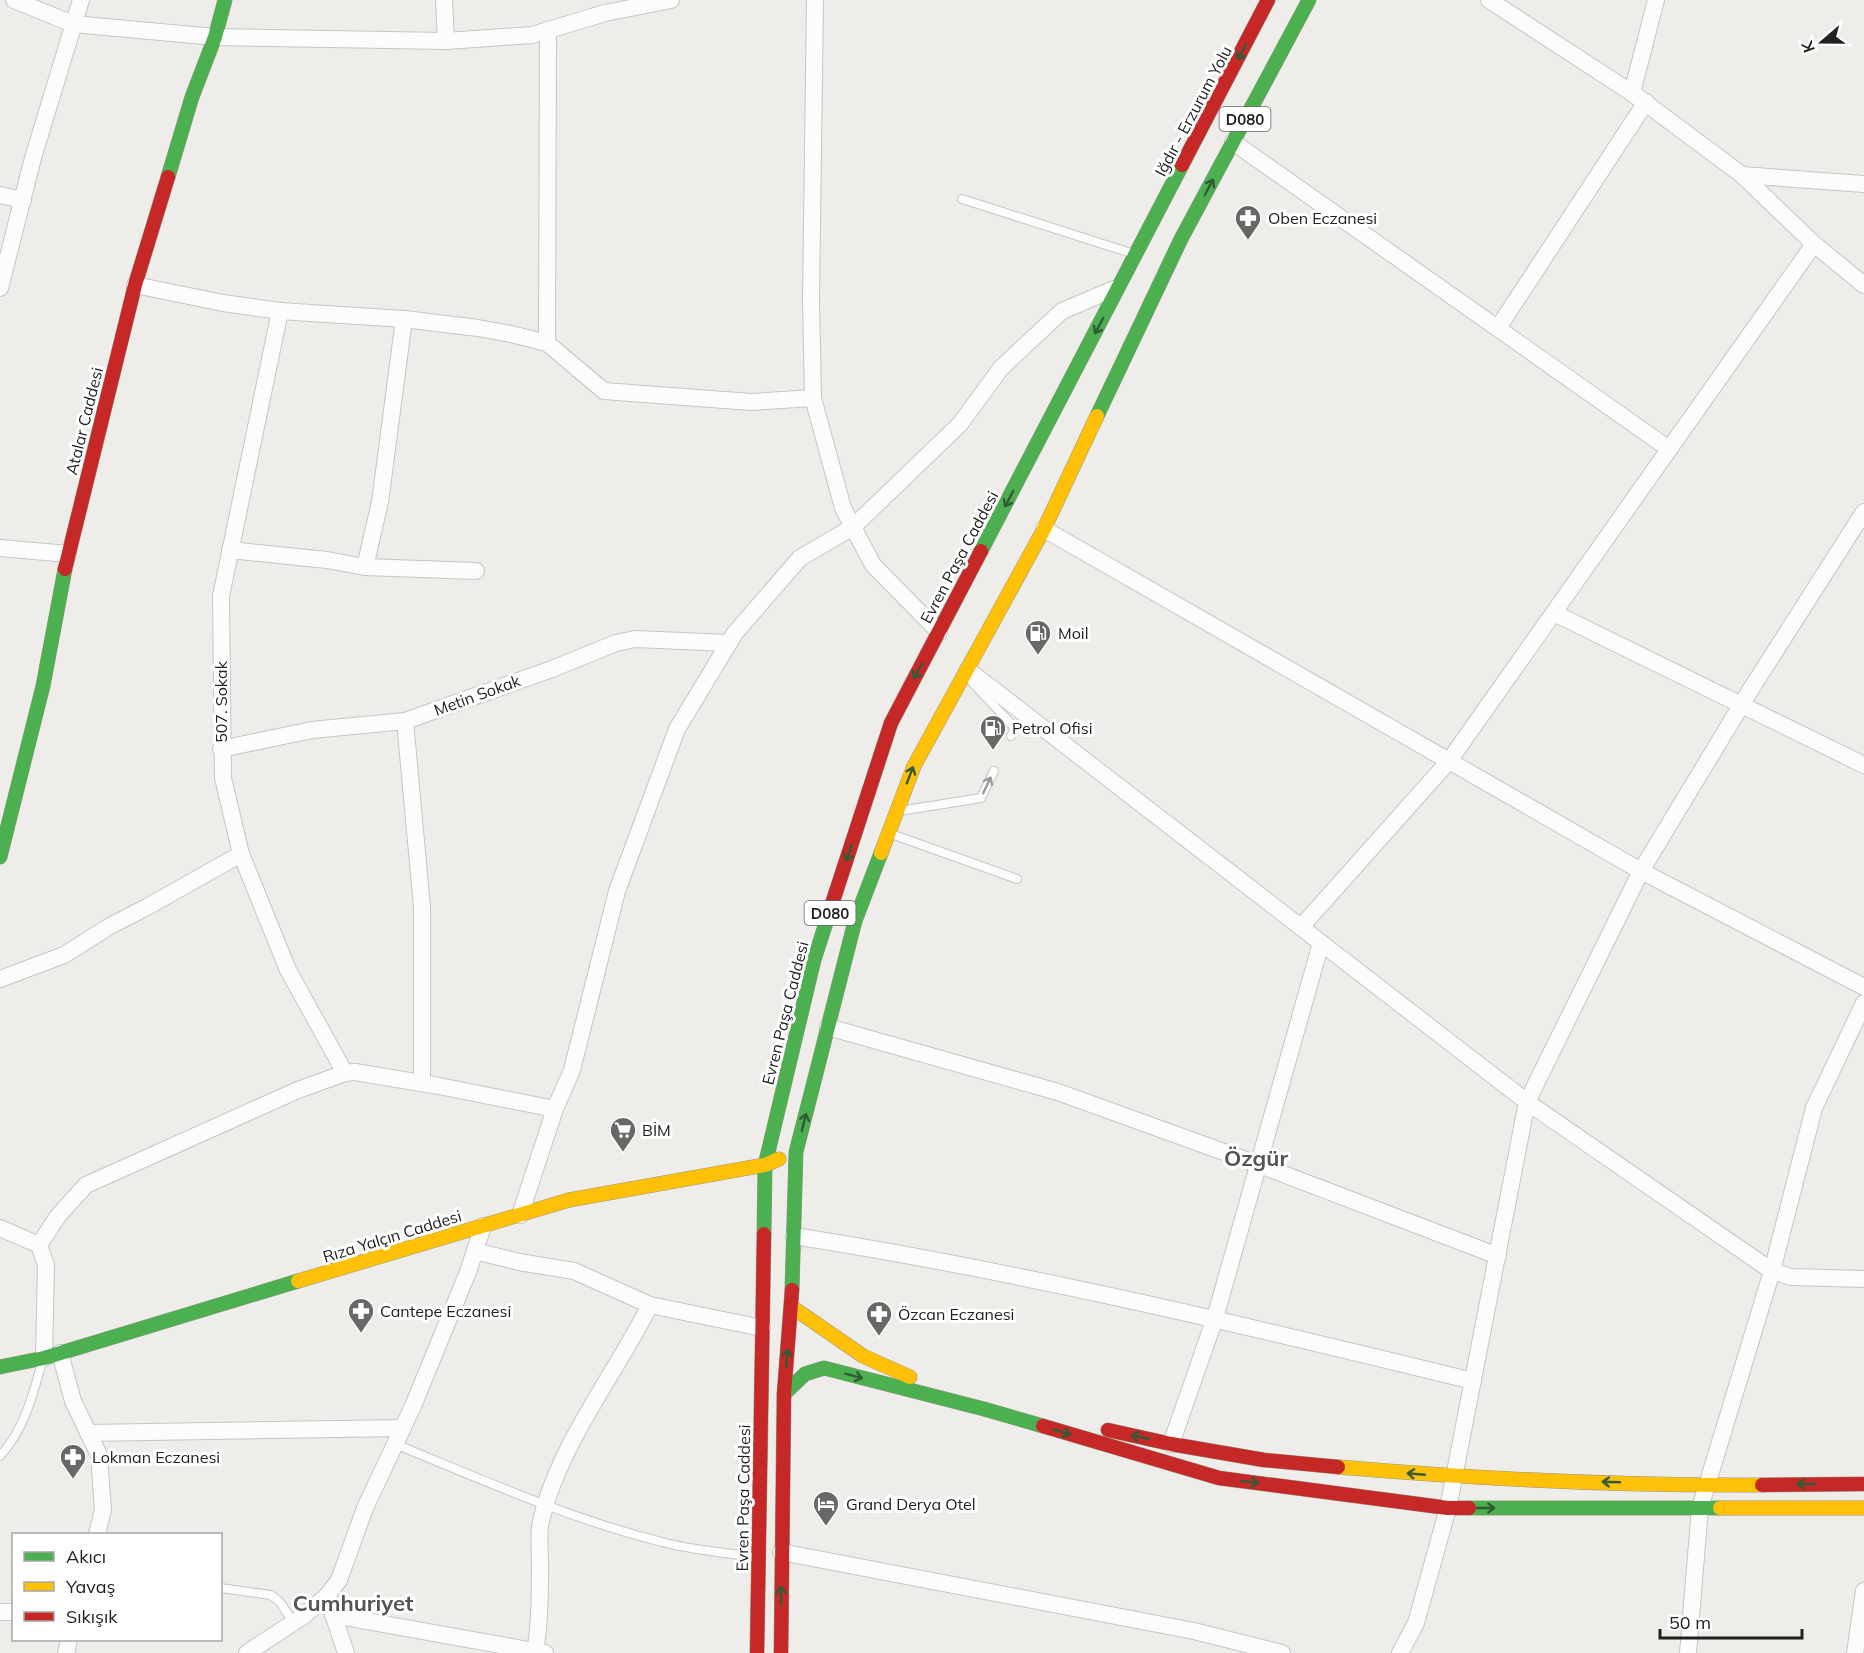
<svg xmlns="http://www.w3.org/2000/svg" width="1864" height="1653" font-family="Mulish,sans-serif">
	<rect width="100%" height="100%" fill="#efedea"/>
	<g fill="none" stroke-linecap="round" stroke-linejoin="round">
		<g stroke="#c6c5c4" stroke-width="10">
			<g id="lane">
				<path d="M962,199L1131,253"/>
				<path d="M969,679L1015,728L1011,736"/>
				<path d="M906,810L981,798L994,771"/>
				<path d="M894,835L1017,879"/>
				<path d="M395,1444C483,1480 570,1519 662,1542C691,1550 723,1552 752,1557"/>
				<path d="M0,1456C24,1430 33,1395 42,1362"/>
				<path d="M220,1588L271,1595L280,1602L293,1622"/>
			</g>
		</g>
		<g stroke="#c6c5c4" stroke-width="18">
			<g id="street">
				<path d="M14,0L73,24L215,37L446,41L532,35L605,13L671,0"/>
				<path d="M444,0L446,41"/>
				<path d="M815,0L811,300L813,398L843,508L873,565L939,632"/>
				<path d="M1489,0L1632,93L1742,175L1814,244L1864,285"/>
				<path d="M1632,93L1656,0"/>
				<path d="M1233,142L1669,449"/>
				<path d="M1742,175L1864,184"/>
				<path d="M0,195L23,200"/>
				<path d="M135,285L223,303L280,311L404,319L478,328L511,334L547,343L604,391L751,402L813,398"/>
				<path d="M0,288L33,158L81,0"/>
				<path d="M280,311L221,596L223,778L241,854L288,970L345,1073"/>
				<path d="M1498,328L1646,102"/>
				<path d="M547,343L548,30"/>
				<path d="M1044,529L1641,871L1864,987"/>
				<path d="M0,548L68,554"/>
				<path d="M230,550L327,560L365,567L380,502L404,319"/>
				<path d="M365,567L476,571"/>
				<path d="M1554,613L1864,765"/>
				<path d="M968,670L1527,1102L1772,1271L1791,1277L1864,1279"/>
				<path d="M405,721L422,907V1082"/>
				<path d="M221,749L312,730L405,721L552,669L616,643L635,639L729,643"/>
				<path d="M1301,927L1449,761L1814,244"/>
				<path d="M0,979L64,955L110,926L147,907L241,854"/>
				<path d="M828,1027L1058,1092L1257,1164L1498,1256"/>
				<path d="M520,1215L555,1109L572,1070L617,891L677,729L735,633L800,558L853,527L960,424L1001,368L1062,311L1114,289"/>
				<path d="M0,1228L39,1245L46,1265L44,1358"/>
				<path d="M794,1236C1023,1272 1248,1326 1473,1381"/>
				<path d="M39,1245L58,1216L86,1185L298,1090L345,1073L355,1072L439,1086L555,1109"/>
				<path d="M475,1251L519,1262L574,1271L650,1305L762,1328"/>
				<path d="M60,1353L73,1401L99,1455L103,1510L97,1534"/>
				<path d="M88,1433L403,1428"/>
				<path d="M1171,1444L1215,1318L1321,943"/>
				<path d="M781,1552L1194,1631L1282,1653"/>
				<path d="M330,1605L346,1653"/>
				<path d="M0,1612H14"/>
				<path d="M333,1615L545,1653"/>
				<path d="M66,1653L69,1640"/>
				<path d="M247,1653L302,1617L327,1596L339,1580L365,1508L413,1406L468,1272L483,1226"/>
				<path d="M535,1653C540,1622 540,1593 540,1562C540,1549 538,1533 541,1521C559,1444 615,1375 650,1305"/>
				<path d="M1400,1653L1416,1623L1448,1508L1527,1102L1641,871L1751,689L1864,512"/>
				<path d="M1688,1653L1700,1508L1772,1271L1814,1108L1864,1003"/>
				<path d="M1855,1653L1864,1591"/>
			</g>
		</g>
		<g stroke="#979882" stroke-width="15">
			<g id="fast">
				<path d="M168,177L192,97L215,37L225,0"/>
				<path d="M1097,416L1181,239L1309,0"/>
				<path d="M981,551L1182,165"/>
				<path d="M0,857L43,686L65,569"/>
				<path d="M764,1234L765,1165L814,960L833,901"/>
				<path d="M792,1290L796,1152L855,921L881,853"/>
				<path d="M0,1367L44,1358L298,1281"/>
				<path d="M784,1394L805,1374L824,1368L984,1409L1043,1426"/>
				<path d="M1469,1508H1720"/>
			</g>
		</g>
		<g stroke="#979882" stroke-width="15">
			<g id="slow">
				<path d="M881,853L914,766L1044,529L1097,416"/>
				<path d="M298,1281L569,1200L765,1165L779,1159"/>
				<path d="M792,1307L863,1356L910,1377"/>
				<path d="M1338,1467C1479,1479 1621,1486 1762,1485"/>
				<path d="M1720,1508H1864"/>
			</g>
		</g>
		<g stroke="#979882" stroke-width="15">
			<g id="jam">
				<path d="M1182,165L1268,0"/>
				<path d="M65,569L135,285L168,177"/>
				<path d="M833,901L891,723L981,551"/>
				<path d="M1043,1426L1219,1478L1448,1508H1469"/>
				<path d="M1108,1430L1171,1444L1264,1460L1338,1467"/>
				<path d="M1762,1485L1864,1484"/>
				<path d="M757,1653L764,1234"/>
				<path d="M781,1653L784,1394L792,1290"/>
			</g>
		</g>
		<use href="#lane" stroke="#fdfcfc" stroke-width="8"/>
		<use href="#street" stroke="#fdfcfc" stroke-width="16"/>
		<use href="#fast" stroke="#4caf50" stroke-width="14"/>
		<use href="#slow" stroke="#ffc107" stroke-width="14"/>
		<use href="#jam" stroke="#c62828" stroke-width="14"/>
	</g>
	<defs><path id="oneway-shaft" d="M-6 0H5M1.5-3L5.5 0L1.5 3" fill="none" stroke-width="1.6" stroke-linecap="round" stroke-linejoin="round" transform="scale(1.5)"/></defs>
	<g stroke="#325a34">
		<use href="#oneway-shaft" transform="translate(1242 52) rotate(118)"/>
		<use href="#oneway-shaft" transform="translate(1209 187) rotate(-62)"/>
		<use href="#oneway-shaft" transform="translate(1099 326) rotate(118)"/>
		<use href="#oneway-shaft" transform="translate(1009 499) rotate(118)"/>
		<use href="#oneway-shaft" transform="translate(918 671) rotate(118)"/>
		<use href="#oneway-shaft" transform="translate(910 775) rotate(-69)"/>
		<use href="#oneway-shaft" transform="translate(849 853) rotate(108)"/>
		<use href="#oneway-shaft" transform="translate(804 1122) rotate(-76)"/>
		<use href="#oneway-shaft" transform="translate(787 1358) rotate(-85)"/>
		<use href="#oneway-shaft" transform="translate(854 1376) rotate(15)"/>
		<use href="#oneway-shaft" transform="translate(1062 1432) rotate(16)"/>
		<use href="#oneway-shaft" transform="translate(1140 1437) rotate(-167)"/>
		<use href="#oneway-shaft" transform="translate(1416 1474) rotate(-175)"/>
		<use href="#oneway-shaft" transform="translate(1250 1482) rotate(7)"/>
		<use href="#oneway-shaft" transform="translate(1611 1482) rotate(-178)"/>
		<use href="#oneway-shaft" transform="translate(1806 1484) rotate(180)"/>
		<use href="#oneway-shaft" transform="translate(1486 1508)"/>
		<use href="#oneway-shaft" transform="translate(781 1595) rotate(-90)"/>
	</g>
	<use stroke="#9a9999" href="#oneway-shaft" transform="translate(987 785) rotate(-65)"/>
	<defs>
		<g id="pharmacy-pin" transform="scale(1.35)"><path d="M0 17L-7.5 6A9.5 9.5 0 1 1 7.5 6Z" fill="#696867" stroke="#fff"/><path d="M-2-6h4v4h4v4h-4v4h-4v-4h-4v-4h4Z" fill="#fff"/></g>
		<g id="fuel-pin" transform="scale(1.35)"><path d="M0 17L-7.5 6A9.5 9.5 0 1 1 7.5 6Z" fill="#696867" stroke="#fff"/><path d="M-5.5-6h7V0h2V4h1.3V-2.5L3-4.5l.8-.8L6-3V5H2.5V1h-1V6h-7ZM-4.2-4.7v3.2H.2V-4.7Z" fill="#fff"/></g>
		<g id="supermarket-pin" transform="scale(1.35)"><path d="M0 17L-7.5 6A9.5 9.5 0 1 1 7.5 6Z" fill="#696867" stroke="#fff"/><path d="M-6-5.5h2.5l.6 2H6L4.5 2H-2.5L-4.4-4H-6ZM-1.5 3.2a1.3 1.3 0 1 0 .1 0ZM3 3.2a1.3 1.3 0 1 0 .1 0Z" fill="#fff"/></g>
		<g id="hotel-pin" transform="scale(1.35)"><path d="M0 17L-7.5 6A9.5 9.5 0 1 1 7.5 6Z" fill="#696867" stroke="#fff"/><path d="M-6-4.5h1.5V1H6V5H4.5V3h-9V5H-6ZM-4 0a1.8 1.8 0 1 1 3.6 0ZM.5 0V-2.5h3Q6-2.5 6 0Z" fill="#fff"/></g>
	</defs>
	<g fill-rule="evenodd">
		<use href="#pharmacy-pin" x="1248" y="218"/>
		<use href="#fuel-pin" x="1038" y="633"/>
		<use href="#fuel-pin" x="993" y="728"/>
		<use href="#supermarket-pin" x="623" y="1130"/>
		<use href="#pharmacy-pin" x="361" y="1311"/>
		<use href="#pharmacy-pin" x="879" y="1314"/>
		<use href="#pharmacy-pin" x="73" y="1457"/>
		<use href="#hotel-pin" x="826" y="1504"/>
	</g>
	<g text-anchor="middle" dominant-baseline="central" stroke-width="6" stroke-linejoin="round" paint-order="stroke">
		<g fill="#fff" stroke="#646464" stroke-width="1.5">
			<rect x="1219.5" y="107" width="51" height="24" rx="4.5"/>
			<rect x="804.5" y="901" width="51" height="24" rx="4.5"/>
		</g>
		<g font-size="15" font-weight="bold" fill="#212121">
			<text x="1245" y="119">D080</text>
			<text x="830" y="913">D080</text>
		</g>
		<g font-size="16" fill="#212121" stroke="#fff">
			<text transform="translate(1193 111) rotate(-62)">Iğdır - Erzurum Yolu</text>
			<text transform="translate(84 421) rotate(-76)">Atalar Caddesi</text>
			<text transform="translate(959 557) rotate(-62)">Evren Paşa Caddesi</text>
			<text transform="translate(477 695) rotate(-20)">Metin Sokak</text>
			<text transform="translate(221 702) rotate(-90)">507. Sokak</text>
			<text transform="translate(785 1013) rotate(-76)">Evren Paşa Caddesi</text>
			<text transform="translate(392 1236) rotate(-17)">Rıza Yalçın Caddesi</text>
			<text transform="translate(743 1498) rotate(-89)">Evren Paşa Caddesi</text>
		</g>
		<g font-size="16" fill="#212121" stroke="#fff" text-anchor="start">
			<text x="1268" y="218">Oben Eczanesi</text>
			<text x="1058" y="633">Moil</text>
			<text x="1012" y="728">Petrol Ofisi</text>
			<text x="642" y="1130">BİM</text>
			<text x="380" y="1311">Cantepe Eczanesi</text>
			<text x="898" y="1314">Özcan Eczanesi</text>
			<text x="92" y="1457">Lokman Eczanesi</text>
			<text x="846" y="1504">Grand Derya Otel</text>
		</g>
		<g font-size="22" font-weight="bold" fill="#545454" stroke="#fff">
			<text x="1256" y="1158">Özgür</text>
			<text x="353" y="1603">Cumhuriyet</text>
		</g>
	</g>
	<rect x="12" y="1533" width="210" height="108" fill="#ffffff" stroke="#a6a6a6" stroke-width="1.5"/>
	<rect x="24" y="1552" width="30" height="9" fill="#4caf50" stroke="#a6a6a6" stroke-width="1.5"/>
	<text x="66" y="1563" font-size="18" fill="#212121">Akıcı</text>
	<rect x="24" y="1582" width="30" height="9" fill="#ffc107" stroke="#a6a6a6" stroke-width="1.5"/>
	<text x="66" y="1593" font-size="18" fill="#212121">Yavaş</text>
	<rect x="24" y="1612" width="30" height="9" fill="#c62828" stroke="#a6a6a6" stroke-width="1.5"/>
	<text x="66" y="1623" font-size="18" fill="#212121">Sıkışık</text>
	<g transform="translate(1822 42) rotate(250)" stroke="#ffffff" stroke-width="4.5" paint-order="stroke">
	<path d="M0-4.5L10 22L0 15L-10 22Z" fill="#212121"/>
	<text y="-9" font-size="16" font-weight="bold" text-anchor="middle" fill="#212121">K</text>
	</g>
	<path d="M1660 1629v9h142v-9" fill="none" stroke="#212121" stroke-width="3"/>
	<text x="1669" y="1629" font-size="18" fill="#212121" stroke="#ffffff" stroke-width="4.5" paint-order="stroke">50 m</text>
</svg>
